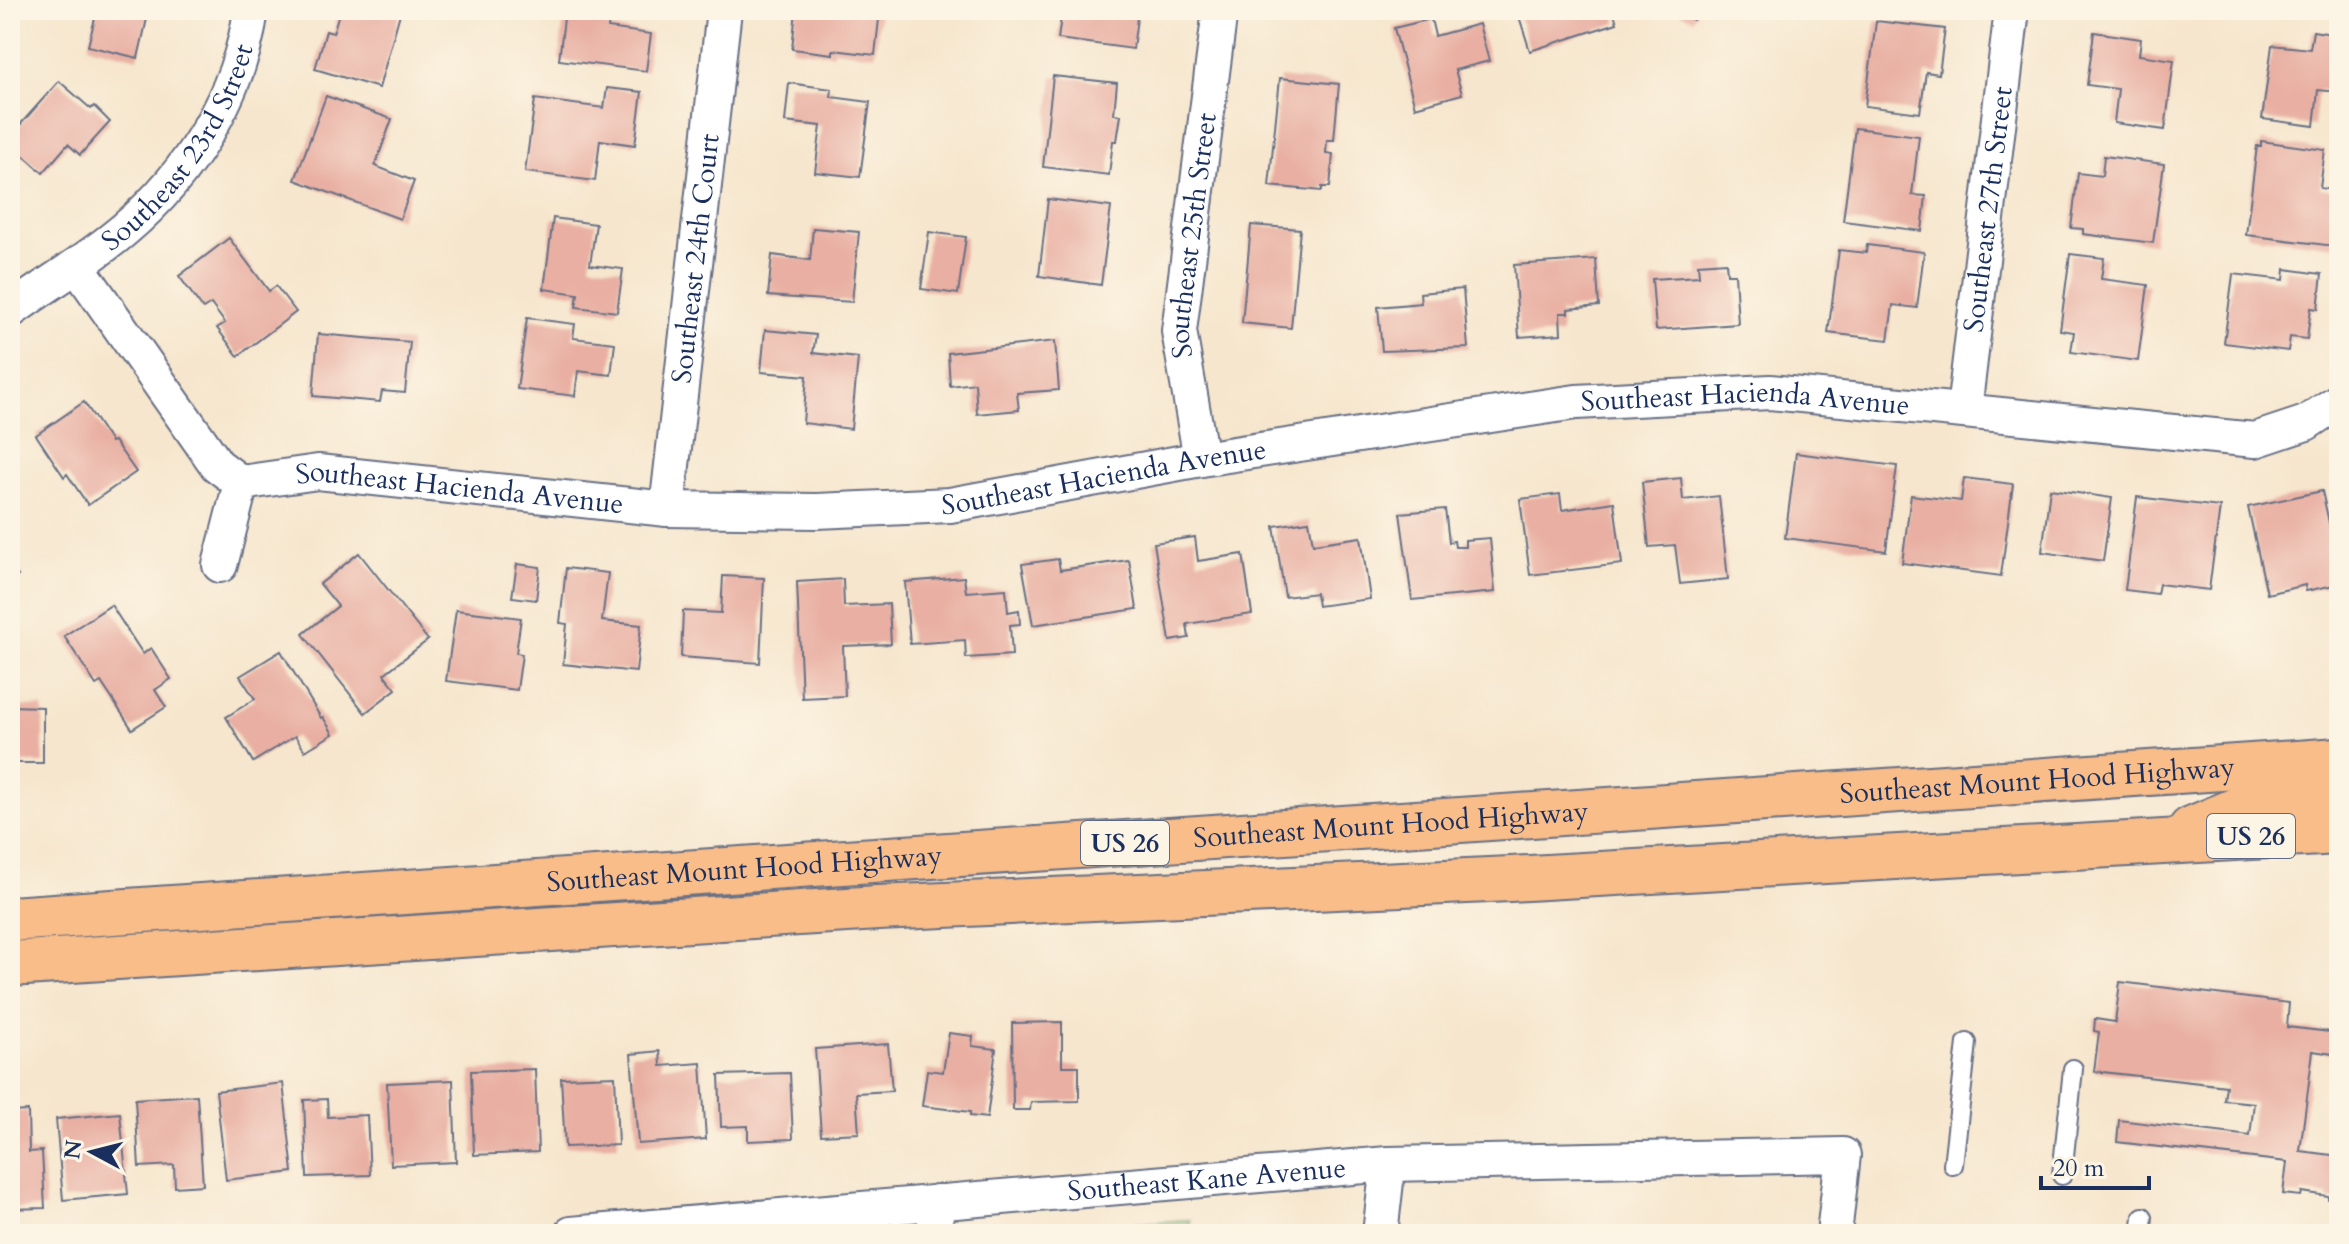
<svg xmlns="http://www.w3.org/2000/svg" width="2349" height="1244" font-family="Cardo,serif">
	<rect width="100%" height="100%" fill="#fcf5e5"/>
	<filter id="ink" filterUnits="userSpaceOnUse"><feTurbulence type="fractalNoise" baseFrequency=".0125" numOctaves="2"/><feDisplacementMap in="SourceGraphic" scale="16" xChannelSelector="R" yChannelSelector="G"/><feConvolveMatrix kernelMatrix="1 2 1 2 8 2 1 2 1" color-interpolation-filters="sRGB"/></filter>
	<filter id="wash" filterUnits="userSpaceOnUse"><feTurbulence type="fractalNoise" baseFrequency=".006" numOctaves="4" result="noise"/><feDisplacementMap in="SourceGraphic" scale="32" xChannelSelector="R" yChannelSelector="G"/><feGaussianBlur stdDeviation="1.8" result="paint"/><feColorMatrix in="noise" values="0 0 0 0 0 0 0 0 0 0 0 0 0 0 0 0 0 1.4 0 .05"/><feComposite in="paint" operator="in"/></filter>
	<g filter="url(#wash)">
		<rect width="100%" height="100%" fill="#f6e6cd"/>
		<path fill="#afd681" stroke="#658270" stroke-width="2" d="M1190,1220L1188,1234H1055L1152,1222Z"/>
		<g id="blocks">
			<g fill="#e8afa2">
				<path d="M97,10H149L138,58L88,46Z"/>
				<path d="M340,10H401L379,88L315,69L326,31L333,33Z"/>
				<path d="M565,10H610L608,28L651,34L646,71L559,60Z"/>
				<path d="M796,10H880L875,55L833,50V54L792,49Z"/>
				<path d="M1062,10H1138L1133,49L1058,39Z"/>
				<path d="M1517,10H1613L1617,23L1530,51Z"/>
				<path d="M1676,10H1699L1693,20Z"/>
				<path d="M2128,10H2160L2159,16Z"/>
				<path d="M1431,19L1435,36L1479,24L1489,61L1455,70L1462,94L1415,107L1394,28Z"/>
				<path d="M1876,21L1945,29L1939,74L1926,72L1920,113L1865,106Z"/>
				<path d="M2313,31L2339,35V92L2318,90L2314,126L2262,119L2272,45L2310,49Z"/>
				<path d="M2094,32L2141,39L2139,55L2174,60L2165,130L2114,123L2118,89L2087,85Z"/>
				<path d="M1053,76L1117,83L1114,114L1121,115L1117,141H1113L1109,175L1043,167Z"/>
				<path d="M1280,78L1339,84L1334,140H1327L1326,153L1333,154L1330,187H1322V191L1269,186Z"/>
				<path d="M59,81L91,109L94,106L110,122L80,155L68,144L43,173L24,156L21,158L10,148V136Z"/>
				<path d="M789,83L832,89L831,97L870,102L860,177L815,172L821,126L785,122Z"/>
				<path d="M607,88L642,92L635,145L600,140L595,181L525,172L535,99L604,108Z"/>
				<path d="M326,96L392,119L375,166L414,181L400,219L295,180Z"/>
				<path d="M1855,128L1919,136L1912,195L1926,196L1922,231L1843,221Z"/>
				<path d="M2261,141L2325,150L2320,188L2339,191L2334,246L2246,235L2257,146H2261Z"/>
				<path d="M2104,156L2164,164L2153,243L2083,234V229L2071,228L2078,173L2102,176Z"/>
				<path d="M1048,199L1111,207L1101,285L1039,276Z"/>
				<path d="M553,218L596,224L590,265L623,269L617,312L576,307L578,294L544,289Z"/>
				<path d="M1251,225L1300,229L1291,328L1242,323Z"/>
				<path d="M813,228L859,232L852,302L768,296L772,255L810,260Z"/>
				<path d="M929,232L966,237L958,294L921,289Z"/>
				<path d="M229,238L269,291L276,286L296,312L238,356L217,328L225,323L211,304L203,309L179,276Z"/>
				<path d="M1867,245L1924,252L1917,308L1893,305L1888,340L1828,333L1839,250L1866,253Z"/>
				<path d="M2070,254L2104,258L2101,279L2148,285L2138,361L2071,352L2074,332L2060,330Z"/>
				<path d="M1596,259L1599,306L1568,309V313H1560L1561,334L1519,337L1514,265Z"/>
				<path d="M1726,262L1727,274H1735L1738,324L1656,330L1652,279L1699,276L1698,264Z"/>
				<path d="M2285,269L2322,274L2318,309L2311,308L2307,339L2290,337L2288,351L2224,343L2233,274L2284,280Z"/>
				<path d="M1463,289L1468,348L1382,351L1378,307L1421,303L1420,293Z"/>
				<path d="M527,318L575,324L573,338L615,343L611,375L578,371L575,396L517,389Z"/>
				<path d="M765,330L816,335L813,353L858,358L851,429L803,423L807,376L761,372Z"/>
				<path d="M318,334L410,342L405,393L382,391L380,402L313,396Z"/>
				<path d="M1055,341L1059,390L1017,393L1019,410L977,414L975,383L950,386L948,353Z"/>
				<path d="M84,402L111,442L114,441L136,472L88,505L67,474L64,477L36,435Z"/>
				<path d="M1796,453L1897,466L1886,551L1785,538Z"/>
				<path d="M1681,478L1683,500L1719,496L1728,579L1680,584L1675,545L1649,547L1642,482Z"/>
				<path d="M1964,478L2013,484L2001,576L1902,563L1911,495L1961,501Z"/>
				<path d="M2050,489L2112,498L2103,561L2042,552Z"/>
				<path d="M2322,491L2339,567V584L2306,591L2305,585L2267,594L2248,507Z"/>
				<path d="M1560,494L1562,510L1614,502L1622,564L1530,575L1520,499Z"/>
				<path d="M2137,497L2220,507L2209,590L2159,584L2157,594L2125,590Z"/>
				<path d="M1445,509L1449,542L1454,541L1455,547H1465V540L1490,538L1495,592L1412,600L1400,513Z"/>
				<path d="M1309,521L1313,544L1361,537L1370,599L1318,606L1316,593L1285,597L1274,526Z"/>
				<path d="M1195,537L1198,561L1243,554L1252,614L1187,624L1189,638L1170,641L1154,543Z"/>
				<path d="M359,553L428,640L384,674L396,689L365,713L303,634L338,606L320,584Z"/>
				<path d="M1058,559L1060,570L1129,560L1137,609L1033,625L1022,564Z"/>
				<path d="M10,564L18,576L10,581Z"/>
				<path d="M517,564L540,567L536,600L512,597Z"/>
				<path d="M566,568L608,573L602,621L641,625L636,672L563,664L567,624L560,623Z"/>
				<path d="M723,576L764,578L760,663L681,657L683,611L721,613Z"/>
				<path d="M964,577L966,592L1006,589L1008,612L1019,610L1020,624L1010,625L1012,655L966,658L965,640L910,644L905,582Z"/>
				<path d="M843,579L844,606L889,604L891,644L843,646L845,696L802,698L797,582Z"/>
				<path d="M111,605L143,654L151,648L171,679L155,690L166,707L132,729L101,682L96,685L64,636Z"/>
				<path d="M456,610L521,618L516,653L522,654L517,690L446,681Z"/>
				<path d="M281,651L321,718L323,717L333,734L305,751L295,736L253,762L226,717L255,699L240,676Z"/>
				<path d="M10,706L43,707V763H10Z"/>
				<path d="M2120,982L2289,1003L2287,1027L2339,1033V1055L2313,1051L2300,1151L2339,1156V1201L2328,1199V1196L2302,1192L2301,1196L2283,1194L2287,1162L2117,1142L2119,1120L2250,1136L2254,1103L2224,1100L2226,1086L2094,1071L2099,1032L2094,1031L2095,1019L2115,1022Z"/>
				<path d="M1062,1022V1066H1079V1101L1031,1102L1030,1110H1013L1012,1023Z"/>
				<path d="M949,1033L973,1036L972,1046L996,1049L987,1118L970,1116V1112L922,1106L927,1070L943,1072Z"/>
				<path d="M888,1044L892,1091L856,1093L859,1133L821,1135L815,1049Z"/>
				<path d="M660,1051L661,1066L701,1063L706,1139L638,1144L631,1054Z"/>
				<path d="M535,1069L538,1152L474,1155L471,1071Z"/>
				<path d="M790,1073L793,1139L748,1141V1126L721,1127L719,1075Z"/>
				<path d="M615,1076L618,1145L565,1147L561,1078Z"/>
				<path d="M453,1080L456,1162L391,1165L387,1083Z"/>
				<path d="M283,1083L293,1172L226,1180L216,1091Z"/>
				<path d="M197,1095L203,1185L175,1187L174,1165L139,1167L135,1099Z"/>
				<path d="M327,1099L328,1117L367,1115L370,1175L307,1177L304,1100Z"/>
				<path d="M28,1111L29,1152L42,1151L45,1208L10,1209V1112Z"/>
				<path d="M120,1113L128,1194L63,1200L56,1119Z"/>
			</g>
		</g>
	</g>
	<g filter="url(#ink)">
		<use href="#blocks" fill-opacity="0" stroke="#686f85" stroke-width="2"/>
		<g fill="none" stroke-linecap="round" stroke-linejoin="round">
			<g stroke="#686f85" stroke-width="22">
				<g id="lane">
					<path d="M1953,1165L1967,1043"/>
					<path d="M2062,1175L2073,1069"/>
					<path d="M2141,1234L2143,1217"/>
				</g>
			</g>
			<g stroke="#686f85" stroke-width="38">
				<g id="street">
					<path d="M77,266L217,465L241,483L220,565"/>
					<path id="s1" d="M10,311C48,283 89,260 125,229C189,175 240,94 251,10"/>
					<path id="s2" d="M1964,410L2012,10"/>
					<path id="s3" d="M1201,459L1179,331L1220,10"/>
					<path id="s4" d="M241,483L318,472L667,509L817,511L950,505L1201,459L1576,402L1770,392L2255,440L2306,423L2339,401"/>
					<path id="s5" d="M667,509L724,10"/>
					<path id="s6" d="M571,1234L1388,1164L1843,1155L1834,1234"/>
					<path d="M934,1234L937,1202"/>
					<path d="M1380,1234L1388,1164"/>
				</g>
			</g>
			<g stroke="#686f85" stroke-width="48">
				<g id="highway">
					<path d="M2191,829L2248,805L2339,799"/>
					<path id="s7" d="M10,919L2339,760"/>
					<path d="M10,964L878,908L1510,879L2339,832"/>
				</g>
			</g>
			<use href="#lane" stroke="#fff" stroke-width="18"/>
			<use href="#street" stroke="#fff" stroke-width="34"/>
			<use href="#highway" stroke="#f8bd88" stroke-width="44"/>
		</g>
	</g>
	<g text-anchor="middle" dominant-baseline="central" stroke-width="8" stroke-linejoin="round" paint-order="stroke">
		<g fill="#fcf5e5" stroke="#5e6a86" stroke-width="2">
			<rect x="2207" y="814" width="88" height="44" rx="6"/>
			<rect x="1081" y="821" width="88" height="44" rx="6"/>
		</g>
		<g font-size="26" font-weight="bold" fill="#1b2f5e">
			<text x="2251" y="836">US 26</text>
			<text x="1125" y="843">US 26</text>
		</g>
		<g font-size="28" fill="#1b2f5e" stroke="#fcf5e5">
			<text stroke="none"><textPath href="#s1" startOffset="240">Southeast 23rd Street</textPath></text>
			<text stroke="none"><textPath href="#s2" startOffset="202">Southeast 27th Street</textPath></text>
			<text stroke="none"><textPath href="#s3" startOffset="226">Southeast 25th Street</textPath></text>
			<text stroke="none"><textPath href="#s5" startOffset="252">Southeast 24th Court</textPath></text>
			<text stroke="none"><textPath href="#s4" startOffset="1516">Southeast Hacienda Avenue</textPath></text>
			<text stroke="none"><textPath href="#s4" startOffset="868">Southeast Hacienda Avenue</textPath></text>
			<text stroke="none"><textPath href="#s4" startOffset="220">Southeast Hacienda Avenue</textPath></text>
			<text stroke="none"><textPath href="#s7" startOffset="2032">Southeast Mount Hood Highway</textPath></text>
			<text stroke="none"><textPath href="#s7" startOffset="1384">Southeast Mount Hood Highway</textPath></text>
			<text stroke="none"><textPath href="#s7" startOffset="736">Southeast Mount Hood Highway</textPath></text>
			<text stroke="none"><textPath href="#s6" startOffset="638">Southeast Kane Avenue</textPath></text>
		</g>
	</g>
	<rect width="2349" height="1244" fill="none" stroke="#fcf5e5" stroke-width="40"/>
	<g transform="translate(92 1152) rotate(277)" stroke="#fcf5e5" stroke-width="6" paint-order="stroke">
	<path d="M0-6L14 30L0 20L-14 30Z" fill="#1b2f5e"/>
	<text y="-12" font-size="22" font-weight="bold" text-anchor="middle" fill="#1b2f5e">N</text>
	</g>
	<path d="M2041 1176v12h108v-12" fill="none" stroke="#1b2f5e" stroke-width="4"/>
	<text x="2053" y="1176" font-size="24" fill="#1b2f5e" stroke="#fcf5e5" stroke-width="6" paint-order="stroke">20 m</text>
</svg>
